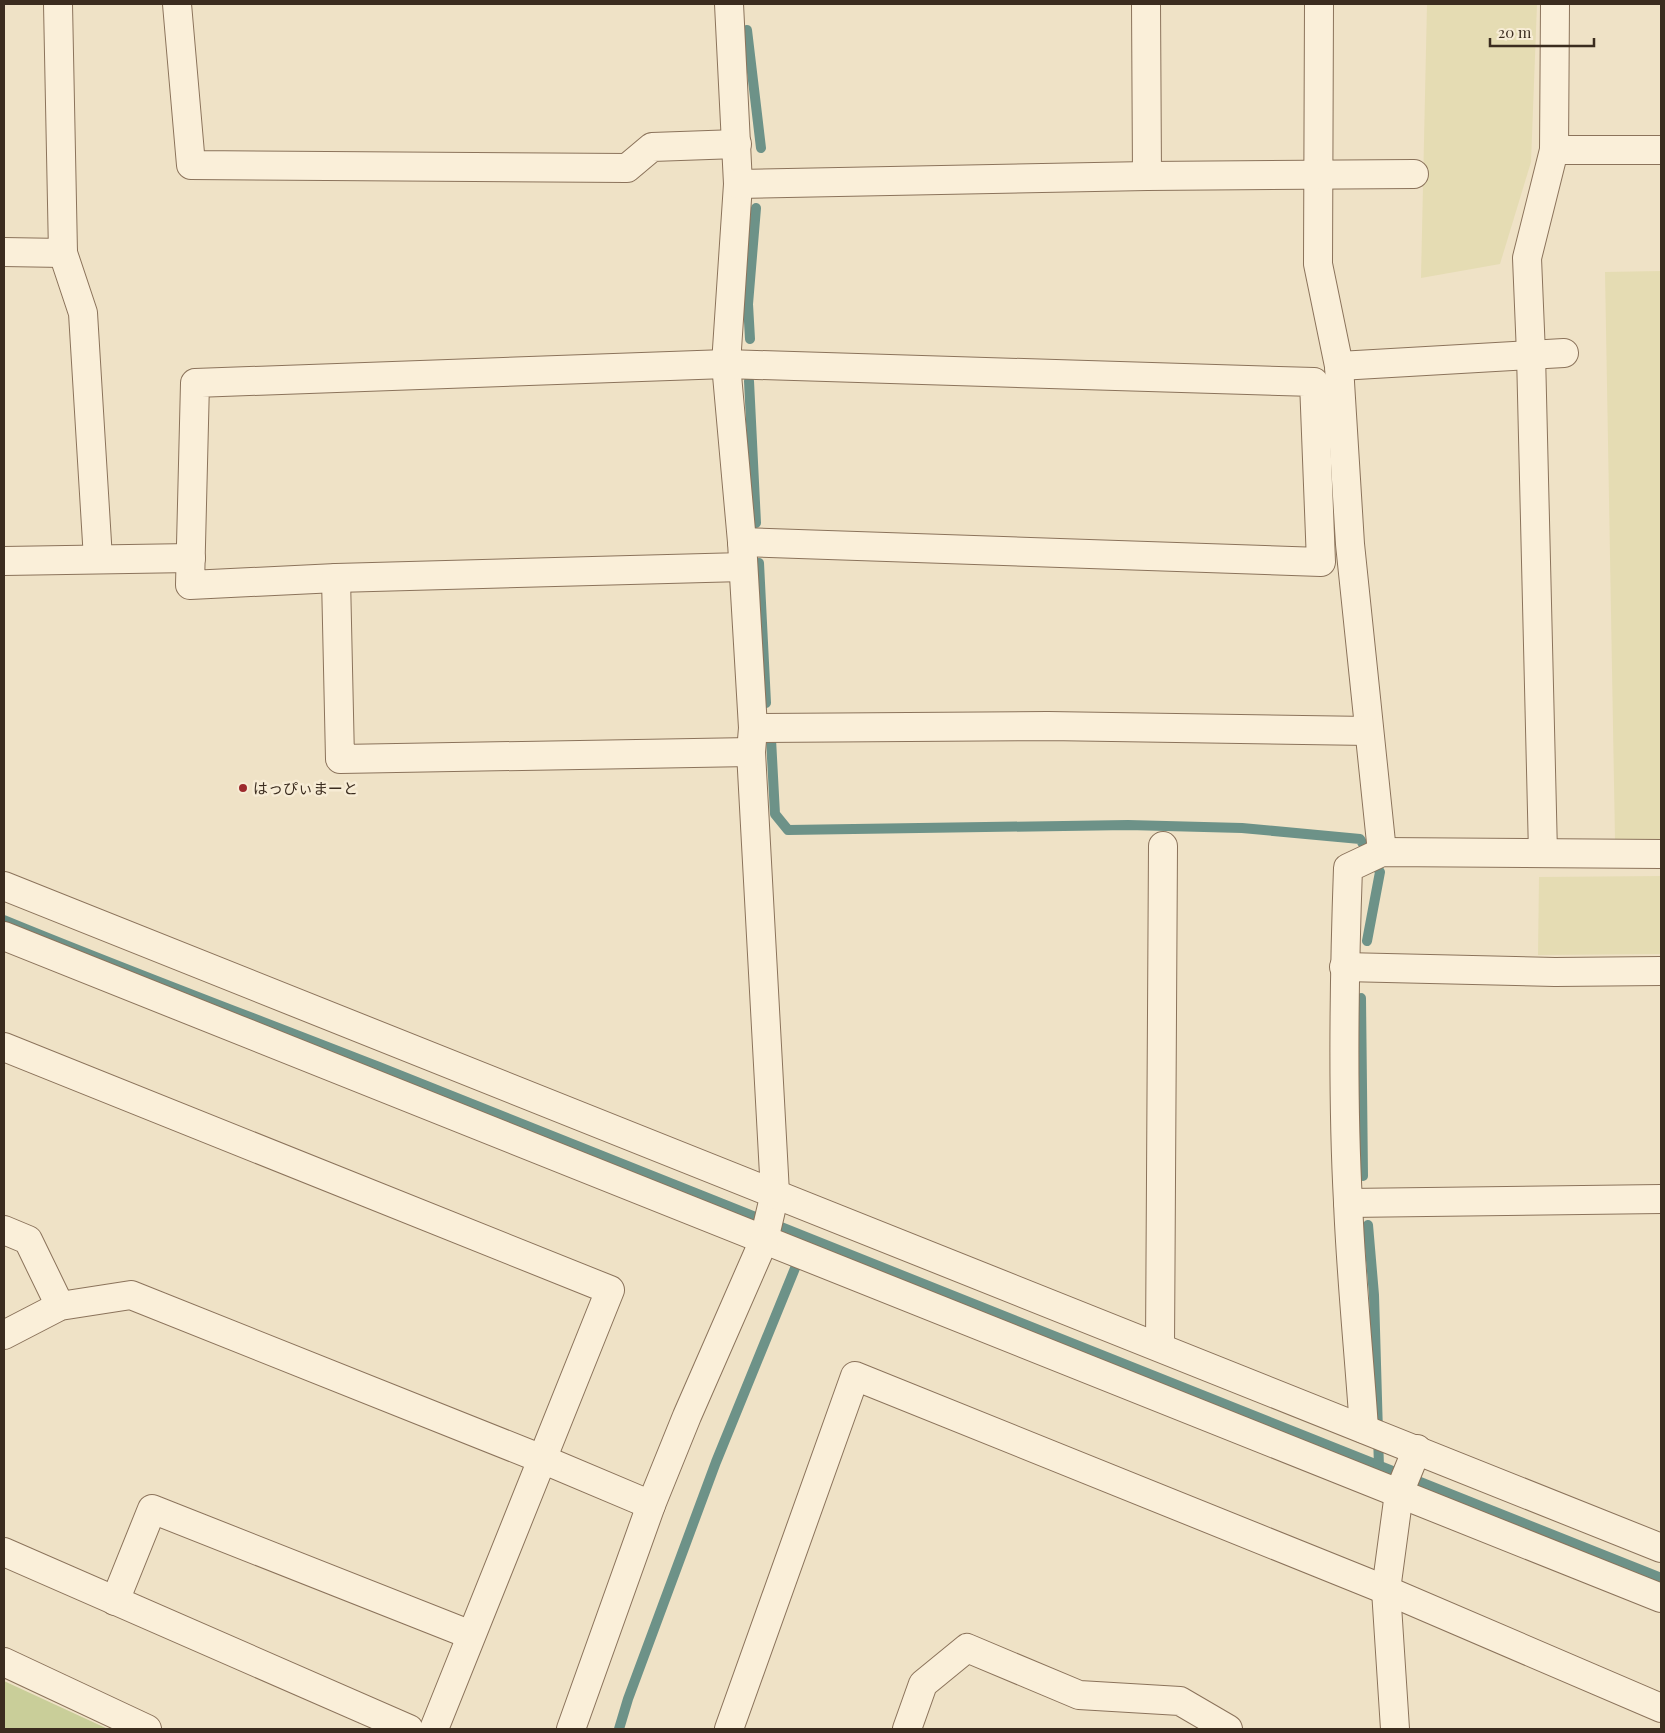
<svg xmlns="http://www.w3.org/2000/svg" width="1665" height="1733" font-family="'Playfair Display','Noto Sans JP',serif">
	<rect width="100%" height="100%" fill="#efe2c6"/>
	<g fill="#e5dcb3">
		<path d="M1427,4H1537L1531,162L1500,264L1421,278Z"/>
		<path d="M1661,271V840H1615L1605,272Z"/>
		<path d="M1661,876V954L1538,955L1539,877Z"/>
	</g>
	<path fill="#c9ce99" d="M4,1681L108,1729H4Z"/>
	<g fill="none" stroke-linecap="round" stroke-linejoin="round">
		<g stroke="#6d9288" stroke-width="10">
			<path d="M747,30L761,148"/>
			<path d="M750,339L748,304L756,208"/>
			<path d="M749,381L756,523"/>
			<path d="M759,563L766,703"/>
			<path d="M771,739L775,814L788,830L1128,825L1242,828L1360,839L1380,872L1367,941"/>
			<path d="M4,920C128,971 254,1018 379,1067C807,1236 1233,1411 1661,1578"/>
			<path d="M1361,998L1363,1176"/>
			<path d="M1368,1225L1374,1295L1379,1468"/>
			<path d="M619,1729L628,1699L716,1462L800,1256"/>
		</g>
		<g stroke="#8b735b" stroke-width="30">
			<path id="pedestrian" d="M4,936L1661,1598"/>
		</g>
		<g stroke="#8b735b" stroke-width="30">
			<g id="minor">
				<path d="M58,4L63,253L83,313L98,559"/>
				<path d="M177,4L191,165L627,168L652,147L737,144"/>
				<path d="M729,4L738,184L726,364L742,542L753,728L751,752L775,1193L764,1240"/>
				<path d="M1146,4L1147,176"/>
				<path d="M1319,4L1318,264L1339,366L1350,544L1382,852"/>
				<path d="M1554,150H1661"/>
				<path d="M738,184L1147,176L1414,174"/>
				<path d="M4,252L63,253"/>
				<path d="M1339,366L1564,353"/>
				<path d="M742,542L1321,562L1314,382L726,364L195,383L190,585L336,578L743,567"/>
				<path d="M4,561L191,558"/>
				<path d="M336,578L340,759L751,752"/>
				<path d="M753,728L1048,726L1369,731"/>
				<path d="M1543,853L1531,354L1527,258L1554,150L1555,4"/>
				<path d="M4,886L1661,1548"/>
				<path d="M1344,967L1555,972L1661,971"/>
				<path d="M4,1047L610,1290L434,1729"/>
				<path d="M1348,1203L1661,1199"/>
				<path d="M4,1230L28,1240L60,1306"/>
				<path d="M4,1335L60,1306L131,1295L542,1459L651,1505"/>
				<path d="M1160,1347L1163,846"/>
				<path d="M1364,1429C1359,1353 1351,1278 1348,1202C1342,1091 1344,980 1348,868L1382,852L1661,854"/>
				<path d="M4,1552L409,1729"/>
				<path d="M115,1601L152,1509L471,1635"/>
				<path d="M4,1662L147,1729"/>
				<path d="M729,1729L855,1376L1386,1590L1661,1708"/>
				<path d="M907,1729L923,1684L967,1648L1079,1695L1180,1701L1228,1729"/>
				<path d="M1395,1729L1386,1590L1399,1493L1417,1449"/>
			</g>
		</g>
		<g stroke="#8b735b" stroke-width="30">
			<path id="tertiary" d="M571,1729L651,1505L687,1416L764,1240"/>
		</g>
		<use href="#pedestrian" stroke="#faefd9" stroke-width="28"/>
		<use href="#minor" stroke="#faefd9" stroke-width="28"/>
		<use href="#tertiary" stroke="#faefd9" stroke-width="28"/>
	</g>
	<circle fill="#9c292c" stroke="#f7ecd5" stroke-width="2" cx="243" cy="788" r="5"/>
	<g text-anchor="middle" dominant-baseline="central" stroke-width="5" stroke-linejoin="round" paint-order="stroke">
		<g font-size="15" fill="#3b2c1f" stroke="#f7ecd5" text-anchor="start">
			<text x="253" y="788">はっぴぃまーと</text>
		</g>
	</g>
	<rect width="1665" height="1733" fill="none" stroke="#3b2c1f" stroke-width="10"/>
	<path d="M1490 38v8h104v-8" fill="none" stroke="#3b2c1f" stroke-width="2.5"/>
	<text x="1498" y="38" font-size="15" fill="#3b2c1f" stroke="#f7ecd5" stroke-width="4" paint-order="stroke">20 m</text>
</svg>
